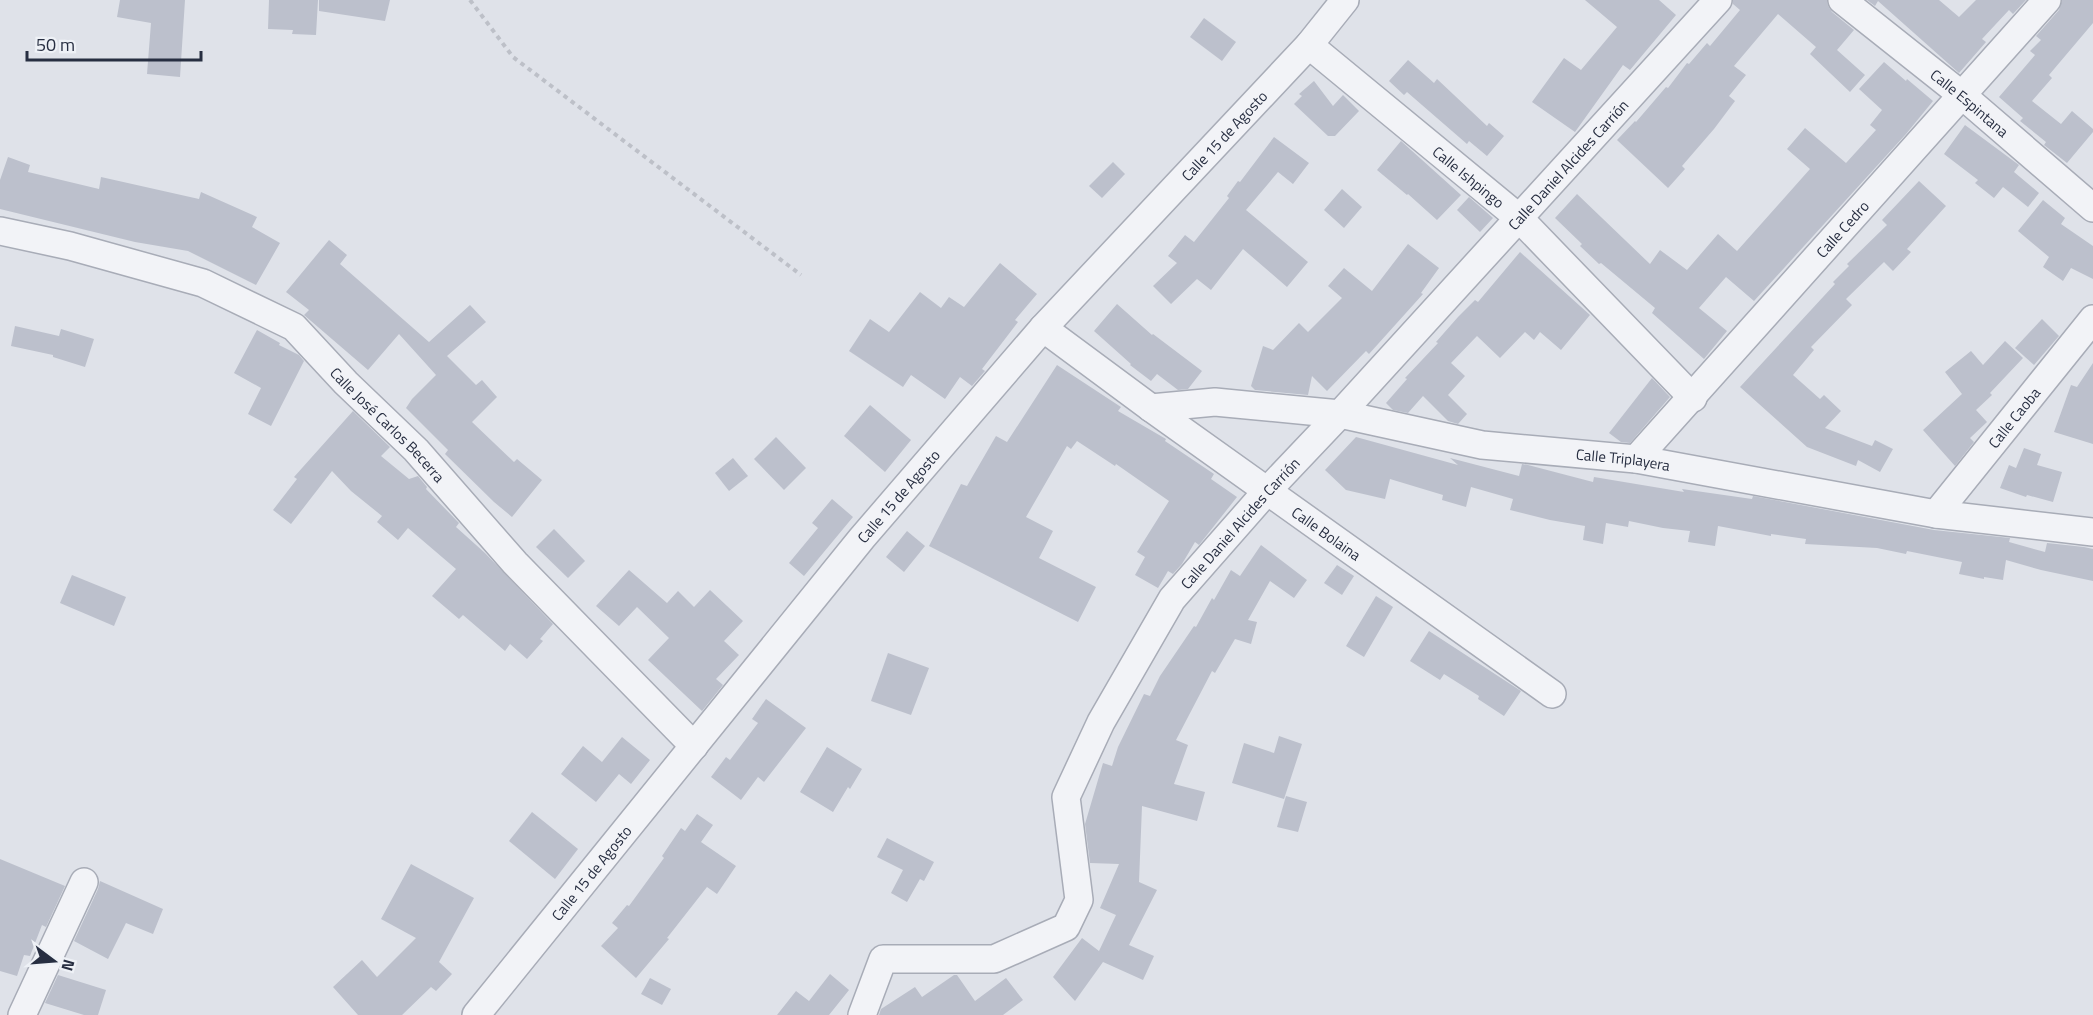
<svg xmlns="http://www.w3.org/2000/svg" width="2093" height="1015" font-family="'Titillium Web',sans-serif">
	<rect width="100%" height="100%" fill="#dfe2e9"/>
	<g fill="#bcc0cc">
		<path d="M120,0H185L180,77L147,74L151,23L117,17Z"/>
		<path d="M269,0H318L316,35L292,34L293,30L268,29Z"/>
		<path d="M319,0H390L385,21L319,11Z"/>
		<path d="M1585,0H1659L1676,15L1630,70L1623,65L1575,132L1532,102L1564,58L1581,70L1617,27Z"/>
		<path d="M1733,0H1827L1828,6L1832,12L1854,30L1837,50L1865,75L1850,92L1810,54L1816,47L1778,14L1734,66L1746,75L1729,96L1735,101L1714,129L1682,166L1685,169L1668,188L1617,140L1635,121L1636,122L1666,87L1668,88L1687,63L1689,64L1707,43L1710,46L1740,10L1733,4Z"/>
		<path d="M1867,0H1939L1959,17L1976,0H2026L2013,14L2009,10L1982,39L1986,42L1959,73L1878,1L1875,6Z"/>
		<path d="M2062,0H2093V23L2049,75L2052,78L2032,101L2061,124L2072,111L2093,129V132L2067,163L2044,145L2046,142L2020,121L2023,118L1999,97L2035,55L2030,51L2041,40L2036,36L2059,10Z"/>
		<path d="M1204,18L1236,42L1222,61L1190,37Z"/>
		<path d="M1408,60L1434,83L1437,79L1487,126L1489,123L1504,136L1487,156L1469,141L1467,144L1407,92L1404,95L1389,81Z"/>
		<path d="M1884,62L1906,81L1907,79L1933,101L1906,134L1754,301L1726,277L1699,308L1727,331L1704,359L1652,313L1655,308L1601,263L1599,264L1580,246L1582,244L1555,218L1577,194L1650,264L1660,250L1687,270L1718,234L1737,251L1810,169L1787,149L1805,128L1846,163L1876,130L1870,125L1882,110L1859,89Z"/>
		<path d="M1314,81L1333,106L1343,95L1359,111L1335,136H1328L1294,104L1302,96L1299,94Z"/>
		<path d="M1965,125L2019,165L2014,172L2039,193L2028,207L2003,187L1994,198L1975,183L1978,180L1944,154Z"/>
		<path d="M1274,137L1309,163L1293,184L1278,172L1246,210L1308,262L1287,287L1243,249L1211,290L1197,279L1171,304L1153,286L1177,263L1168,256L1185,235L1194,242L1229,198L1227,196L1238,181L1240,182Z"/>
		<path d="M1401,141L1461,195L1437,220L1408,194L1407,195L1377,170Z"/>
		<path d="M8,157L30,165L28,172L99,189L101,177L199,199L201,192L257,217L252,227L280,243L256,285L188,251L135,242L0,209V180Z"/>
		<path d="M1113,162L1125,174L1102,198L1089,186Z"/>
		<path d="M1919,181L1946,206L1907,249L1911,252L1893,271L1884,262L1846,299L1852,305L1811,347L1814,350L1793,375L1820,399L1824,395L1841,411L1825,428L1872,446L1875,440L1893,449L1880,472L1858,460L1856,466L1807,447L1740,387L1835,284L1833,282L1849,266L1847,264L1887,225L1882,220Z"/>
		<path d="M1342,189L1362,207L1344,228L1324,210Z"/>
		<path d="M1469,197L1493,218L1480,232L1457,210Z"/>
		<path d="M2043,200L2065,218L2061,224L2093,246V279L2071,268L2063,281L2043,267L2049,257L2018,231Z"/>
		<path d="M329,240L347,255L340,264L429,342L470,305L486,322L447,356L476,385L482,380L497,397L472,422L514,462L517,459L542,480L512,517L494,502L445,454L448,450L406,408L412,399L436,375L399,334L368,370L304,315L309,310L286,292Z"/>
		<path d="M1408,244L1439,268L1421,293L1423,294L1369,354L1366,351L1327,391L1312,376L1308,395L1255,390L1251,386L1263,346L1273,350L1299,323L1308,332L1342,298L1328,286L1344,268L1372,291Z"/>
		<path d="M1520,252L1590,315L1561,350L1540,332L1534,340L1525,332L1500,358L1477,336L1451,363L1465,376L1448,395L1467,414L1458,424L1448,421L1423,396L1408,413L1393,410L1386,403L1407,379L1405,378L1438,343L1436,342L1458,317L1475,300L1478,302Z"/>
		<path d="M1000,263L1037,294L1015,320L1018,322L982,369L985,371L972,386L960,377L945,399L911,375L903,387L849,351L870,319L889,332L920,292L941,308L949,297L964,307Z"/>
		<path d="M1117,304L1152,335L1153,334L1202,371L1188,389L1178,390L1157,374L1151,381L1130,365L1131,364L1094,331Z"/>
		<path d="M2042,319L2059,336L2034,365L2015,348Z"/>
		<path d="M15,326L59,336L61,329L94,339L85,367L53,357V355L11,346Z"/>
		<path d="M257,330L280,343L279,345L299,355L304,361L271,426L248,414L261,388L234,373Z"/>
		<path d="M2005,341L2023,358L1990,393L1992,395L1976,410L1987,422L1970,438L1974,442L1955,466L1923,430L1962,394L1945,372L1971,351L1983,365Z"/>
		<path d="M2093,363V444L2054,432L2071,385L2077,387Z"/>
		<path d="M1057,365L1121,407L1118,411L1166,439L1165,441L1214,474L1211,479L1237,497L1199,545L1195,542L1182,564L1173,574L1168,571L1158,588L1135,575L1145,557L1137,552L1169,501L1116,464L1115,466L1077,441L1071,449L1067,446L1026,517L1053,531L1039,558L1096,587L1078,622L929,546L961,484L967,486L996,436L1007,442Z"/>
		<path d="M1652,378L1670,397L1630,443L1621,442L1609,433Z"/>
		<path d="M870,405L911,440L885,472L844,436Z"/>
		<path d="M353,411L390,447L381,456L409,479L418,476L427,487L426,489L459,523L456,527L485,553L553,624L540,639L543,641L527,659L510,644L505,651L463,615L459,619L432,596L456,569L408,528L398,540L377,522L382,516L351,491L332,471L291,524L273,510L297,479L294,477Z"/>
		<path d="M776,437L806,468L784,490L754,459Z"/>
		<path d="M1356,437L1458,465L1450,458L1519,476L1522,464L1528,465L1593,482L1594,477L1684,492L1682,489L1752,499L1753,496L1934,530L2010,538L2009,542L2045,552L2047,543L2084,547L2093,549V581L2041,570L2006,560L2003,580L1984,577V579L1959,574L1962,562L1907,551L1906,554L1877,548L1805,544L1806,539L1771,534V536L1718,526L1715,546L1688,542L1690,531L1663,528L1629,521L1628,527L1606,523L1603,544L1583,540L1585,526L1550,520L1510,510L1513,499L1471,487L1466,507L1442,500L1443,495L1390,479L1385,499L1346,490L1325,470Z"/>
		<path d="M2024,448L2041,454L2037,465L2062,472L2053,502L2027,495L2026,497L2000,488L2009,465L2016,468Z"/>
		<path d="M733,458L748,476L729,491L715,473Z"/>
		<path d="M832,499L853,517L804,576L789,563L818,528L812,523Z"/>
		<path d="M554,529L585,561L568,578L536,547Z"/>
		<path d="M907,531L925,546L904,572L886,557Z"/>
		<path d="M1261,545L1307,580L1294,598L1270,581L1248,620L1257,622L1251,644L1235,639L1215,673L1212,671L1176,740L1188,745L1174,784L1205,792L1197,821L1142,806L1139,882L1157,890L1129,945L1154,956L1143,980L1103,962L1075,1001L1053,977L1082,938L1099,951L1116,915L1100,908L1119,864L1090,863L1085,824L1103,763L1112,766L1118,747L1144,694L1150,696L1160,676L1194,626L1196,627L1212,598L1214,600L1231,570L1240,576Z"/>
		<path d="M1337,565L1354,576L1342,595L1324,583Z"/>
		<path d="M629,570L667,603L678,591L694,607L710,590L743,621L724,641L739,655L716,679L723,685L702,711L648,660L669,638L637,607L619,626L596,606Z"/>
		<path d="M72,575L126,597L114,626L60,603Z"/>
		<path d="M1376,596L1393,607L1364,657L1346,646Z"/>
		<path d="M1429,631L1521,691L1504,716L1478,699L1479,696L1444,674L1440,680L1410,661Z"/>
		<path d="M888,653L929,668L911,715L871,701Z"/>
		<path d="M766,699L806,728L764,782L758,777L741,800L711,777L726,757L730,760L758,723L752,719Z"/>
		<path d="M1279,736L1302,744L1284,799L1232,783L1244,743L1274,753Z"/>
		<path d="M622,737L650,760L631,784L619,774L596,802L561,774L583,746L602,762Z"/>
		<path d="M827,747L862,769L850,789L848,787L833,812L800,792Z"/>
		<path d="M1286,796L1307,802L1298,832L1277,827Z"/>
		<path d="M532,812L578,849L555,879L509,841Z"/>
		<path d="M697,814L713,825L701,842L736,866L717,894L707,887L667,938L669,939L636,978L601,946L618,928L612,923L627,905L629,906L664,858L662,856L681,828L685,831Z"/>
		<path d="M887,838L934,862L924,881L920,879L907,902L891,893L903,870L877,857Z"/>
		<path d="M0,859L65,886L46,927L42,925L30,956L24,955L17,976L0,971Z"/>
		<path d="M411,864L474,898L439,962L452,974L436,991L431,987L402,1015H358L333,987L362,960L377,977L416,938L381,919Z"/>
		<path d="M100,881L163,909L153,934L126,923L108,959L74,941L98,889Z"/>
		<path d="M830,974L849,990L829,1015H777L796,991L809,1001Z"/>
		<path d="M58,975L106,990L98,1015H84L45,1003Z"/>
		<path d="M954,975H957L975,1001L1006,978L1023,1000L1003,1015H879L881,1009L915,987L922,997Z"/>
		<path d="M650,978L671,989L662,1005L641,994Z"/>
	</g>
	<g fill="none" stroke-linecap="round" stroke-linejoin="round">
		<g stroke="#a8acb7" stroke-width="30">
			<g id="minor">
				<path id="s1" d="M1842,0L1963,96L2093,208"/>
				<path id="s2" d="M1309,45L1519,218L1693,398"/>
				<path id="s3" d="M0,231L70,246L203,283L294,327L346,383L416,450L515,563L694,746"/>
				<path id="s4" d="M1043,328L1151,408L1552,694"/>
				<path id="s5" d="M1151,408L1215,402L1340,414L1482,445L1636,459L1936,514L2093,532"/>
				<path id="s6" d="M1636,459L2047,0"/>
				<path id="s7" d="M1936,514L2093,319"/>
				<path d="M22,1015L84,882"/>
				<path id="s8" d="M476,1015L862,538L1043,328L1309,45L1345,0"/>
				<path id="s9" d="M862,1015L883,959H994L1066,927L1079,900L1066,797L1101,722L1172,599L1267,491L1340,414L1718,0"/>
			</g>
		</g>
		<path stroke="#bdc0c8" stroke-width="4" stroke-dasharray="4.5 4.5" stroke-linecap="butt" d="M470,0L513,57L801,275"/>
		<use href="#minor" stroke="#f2f3f7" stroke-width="27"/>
	</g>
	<g text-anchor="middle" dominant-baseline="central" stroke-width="5" stroke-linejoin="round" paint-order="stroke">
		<g font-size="15" fill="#272e41" stroke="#eef1f6">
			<text stroke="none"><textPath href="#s1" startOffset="164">Calle Espintana</textPath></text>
			<text stroke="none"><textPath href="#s8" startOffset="1155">Calle 15 de Agosto</textPath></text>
			<text stroke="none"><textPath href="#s9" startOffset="1196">Calle Daniel Alcides Carrión</textPath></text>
			<text stroke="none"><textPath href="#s2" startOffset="207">Calle Ishpingo</textPath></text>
			<text stroke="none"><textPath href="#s6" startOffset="309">Calle Cedro</textPath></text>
			<text stroke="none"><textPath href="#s7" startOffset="124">Calle Caoba</textPath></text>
			<text stroke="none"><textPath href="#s3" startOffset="446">Calle José Carlos Becerra</textPath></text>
			<text stroke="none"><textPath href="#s5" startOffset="477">Calle Triplayera</textPath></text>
			<text stroke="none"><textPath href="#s8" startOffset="669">Calle 15 de Agosto</textPath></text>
			<text stroke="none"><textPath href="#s9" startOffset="710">Calle Daniel Alcides Carrión</textPath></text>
			<text stroke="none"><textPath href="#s4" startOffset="350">Calle Bolaina</textPath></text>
			<text stroke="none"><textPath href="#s8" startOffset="183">Calle 15 de Agosto</textPath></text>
		</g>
	</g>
	<g transform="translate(54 961) rotate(106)" stroke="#eef1f6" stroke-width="4.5" paint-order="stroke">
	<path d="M0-4.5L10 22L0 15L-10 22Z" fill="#272e41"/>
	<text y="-9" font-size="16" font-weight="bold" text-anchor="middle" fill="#272e41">N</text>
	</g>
	<path d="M27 51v9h174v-9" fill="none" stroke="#272e41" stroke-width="3"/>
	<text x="36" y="51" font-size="18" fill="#272e41" stroke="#eef1f6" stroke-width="4.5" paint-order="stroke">50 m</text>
</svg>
